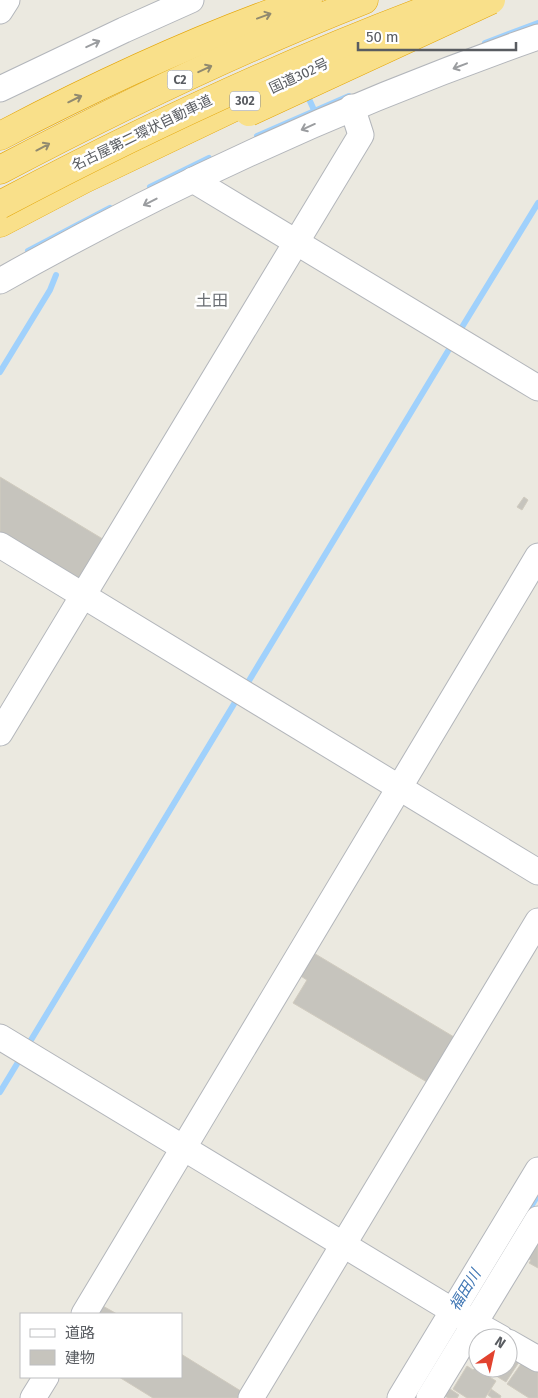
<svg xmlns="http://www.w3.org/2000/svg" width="538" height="1398" font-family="'Fira Sans','Noto Sans JP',sans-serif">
	<rect width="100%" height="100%" fill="#ebe9e0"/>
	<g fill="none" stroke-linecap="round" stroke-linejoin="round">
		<g stroke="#a0d1fc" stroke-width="6">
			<path d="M485,43L538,23"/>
			<path d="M309,99L314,110"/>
			<path d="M257,136L349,96"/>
			<path d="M150,187L209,158"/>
			<path d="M28,251L110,208"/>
			<path d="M459,332L538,203"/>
			<path d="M0,372L50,290L56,275"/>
			<path d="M247,684L451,346"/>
			<path d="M28,1045L237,699"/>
			<path d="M0,1092L20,1059"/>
			<path d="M480,1290L538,1195"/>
		</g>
	</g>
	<g fill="#c6c4bd" stroke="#d0cbbf">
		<path d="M0,477L106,541L80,584L0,536Z"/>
		<path d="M524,497L528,500L522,510L517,507Z"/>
		<path d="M312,952L459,1040L432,1085L293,1003L307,980L299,975Z"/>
		<path d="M538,1237V1268L529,1263L531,1260L525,1257Z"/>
		<path d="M101,1305L117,1314H96Z"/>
		<path d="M473,1342L478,1345L477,1361L465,1354Z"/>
		<path d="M181,1354L244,1393L241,1398H153L119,1377H181Z"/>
		<path d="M508,1355L519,1362L506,1382L493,1374L495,1371L492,1368H508Z"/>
		<path d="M523,1361L538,1371V1398H529L507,1384Z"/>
		<path d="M467,1366L473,1370L475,1368L496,1381L485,1398H467L453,1389Z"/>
		<path d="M447,1387L459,1395L457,1398H448L442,1394Z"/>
		<path d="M491,1389L501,1396L500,1398H492L488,1395Z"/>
	</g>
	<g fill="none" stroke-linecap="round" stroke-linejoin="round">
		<g stroke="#b3b6bb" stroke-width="27">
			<g id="minor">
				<path d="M0,11L7,0"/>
				<path d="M0,89L124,30L191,0"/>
				<path d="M193,180L538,388"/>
				<path d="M0,281C172,184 352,102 538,37"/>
				<path d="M0,545L538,872"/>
				<path d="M0,733L361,135L352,107"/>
				<path d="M0,1037L453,1311L501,1338"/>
				<path d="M84,1314L538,556"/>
				<path d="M508,1342L538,1359"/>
				<path d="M33,1398L46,1377"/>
				<path d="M251,1398L538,921"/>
				<path d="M400,1398L538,1170"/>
				<path d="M429,1398L538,1219"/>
			</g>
		</g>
		<g stroke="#e4a608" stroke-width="29">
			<g id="highway">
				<path d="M0,136C99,84 201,36 308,0"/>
				<path d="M0,170C119,107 240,49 364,0"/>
				<path d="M0,223L84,179L272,89"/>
			</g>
		</g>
		<use href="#minor" stroke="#fff" stroke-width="25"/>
		<use href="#highway" stroke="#f9e08a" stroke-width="28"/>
		<g stroke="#e4a608" stroke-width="29" stroke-linecap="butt">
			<g id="highway-bridge">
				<path d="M249,112L491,0"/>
				<path d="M0,205C147,127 297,57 453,0"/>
			</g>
		</g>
		<use href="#highway-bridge" stroke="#f9e08a" stroke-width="28"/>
	</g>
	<defs><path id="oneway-shaft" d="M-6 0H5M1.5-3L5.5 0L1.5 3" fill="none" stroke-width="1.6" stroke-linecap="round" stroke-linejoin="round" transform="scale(1.25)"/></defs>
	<g stroke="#918a6f">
		<use href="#oneway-shaft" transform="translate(264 16) rotate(-20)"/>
		<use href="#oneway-shaft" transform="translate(205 69) rotate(-25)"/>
		<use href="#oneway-shaft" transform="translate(75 99) rotate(-26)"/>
		<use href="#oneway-shaft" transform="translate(43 147) rotate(-28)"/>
	</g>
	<g stroke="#9b9da0">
		<use href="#oneway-shaft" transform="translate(93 44) rotate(-25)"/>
		<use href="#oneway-shaft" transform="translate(460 66) rotate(159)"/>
		<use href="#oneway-shaft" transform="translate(308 127) rotate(156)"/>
		<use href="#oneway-shaft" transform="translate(150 202) rotate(153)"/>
	</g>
	<g text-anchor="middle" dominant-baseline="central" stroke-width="5" stroke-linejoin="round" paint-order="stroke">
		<g fill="#fff" stroke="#8b8d90" stroke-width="1">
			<rect x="167.5" y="70.5" width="25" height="19" rx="4"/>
			<rect x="230" y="91.5" width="30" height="19" rx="4"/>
		</g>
		<g font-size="12" font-weight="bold" fill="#595c61">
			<text x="180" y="80">C2</text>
			<text x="245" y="101">302</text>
		</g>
		<g font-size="14" fill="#595c61" stroke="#fff">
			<text transform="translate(299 76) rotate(-25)">国道302号</text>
			<text transform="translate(142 133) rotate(-26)">名古屋第二環状自動車道</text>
		</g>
		<g font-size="15" font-style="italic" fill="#4177b4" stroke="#fff">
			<text transform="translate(465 1290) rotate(-59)">福田川</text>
		</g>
		<g font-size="16" fill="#6a6e73" stroke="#fff">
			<text x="212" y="300">土田</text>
		</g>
	</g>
	<rect x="20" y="1313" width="162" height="65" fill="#ffffff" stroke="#bdbec0"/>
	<rect x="30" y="1329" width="25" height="8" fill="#ffffff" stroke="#bdbec0"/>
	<text x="65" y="1338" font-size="15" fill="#595c61">道路</text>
	<rect x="30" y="1350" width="25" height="15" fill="#c6c4bd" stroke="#bdbec0"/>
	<text x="65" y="1363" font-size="15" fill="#595c61">建物</text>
	<g transform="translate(493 1353) rotate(34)"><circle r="24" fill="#ffffff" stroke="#bdbec0"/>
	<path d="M0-4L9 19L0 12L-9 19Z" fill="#e2432f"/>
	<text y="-8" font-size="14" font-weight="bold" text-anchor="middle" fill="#595c61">N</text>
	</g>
	<path d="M358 42v8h158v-8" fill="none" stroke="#595c61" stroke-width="2.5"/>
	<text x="366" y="42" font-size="15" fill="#595c61" stroke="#ffffff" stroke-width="4" paint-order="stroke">50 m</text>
</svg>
